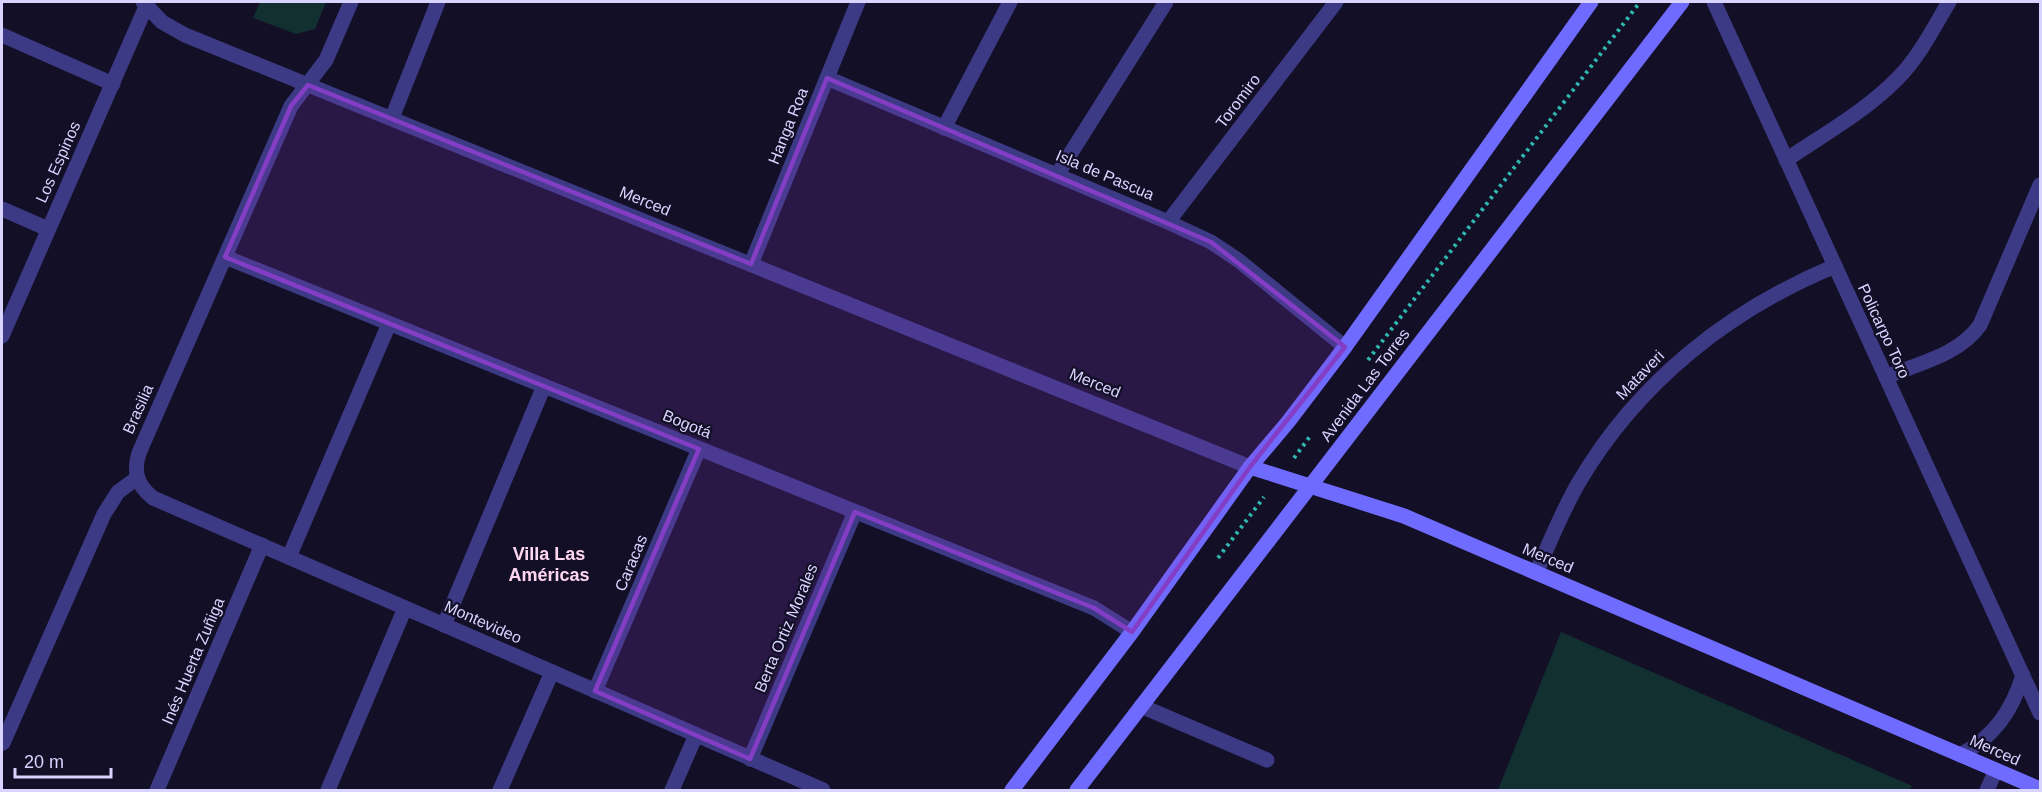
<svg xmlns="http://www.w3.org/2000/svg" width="2042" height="792" font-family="Arial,sans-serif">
	<rect width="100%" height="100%" fill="#130f26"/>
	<g fill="#12302f">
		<path d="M260,2H326L315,29L296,34L253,18Z"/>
		<path d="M1561,632L1912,786L1910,790H1498Z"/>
	</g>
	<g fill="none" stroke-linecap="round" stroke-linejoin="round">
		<g stroke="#2fb8b0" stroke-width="4" stroke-dasharray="3 4.5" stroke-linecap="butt">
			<path d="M1368,360L1640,2"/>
			<path d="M1294,458L1311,435"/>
			<path d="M1218,558L1264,497"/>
		</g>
		<g stroke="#3d3a85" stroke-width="15">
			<path d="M392,118L438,2"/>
			<path d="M1987,790L1996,770"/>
		</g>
		<g stroke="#3d3a85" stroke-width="15">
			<path d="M351,2L326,60L291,106L139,453C133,472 137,485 153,498L823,790"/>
			<path d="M1714,2L2040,713"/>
			<path d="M2,35L113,84"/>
			<path d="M827,78L1168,222L1211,242L1238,260L1345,347"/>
			<path d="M944,128L1010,2"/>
			<path d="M1786,160C1824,134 1866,111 1898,78C1919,57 1934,27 1949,2"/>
			<path d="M1057,175L1166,2"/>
			<path d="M2,209L48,229"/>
			<path d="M1168,222L1336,2"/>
			<path d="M225,257L1094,608L1132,632"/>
			<path d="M751,264L858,2"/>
			<path d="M1886,377C1919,363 1959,355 1980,325L2040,185"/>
			<path d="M289,557L389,324"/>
			<path d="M1536,573C1550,542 1562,511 1579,482C1638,382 1729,310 1835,266"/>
			<path d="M444,625L544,386"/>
			<path d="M595,691L699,449"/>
			<path d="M1141,706L1267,760"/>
			<path d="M3,743L104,514L118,492L137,478"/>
			<path d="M1960,755C1994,737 2012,711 2023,675"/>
			<path d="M750,759L855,512"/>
			<path d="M157,790L262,545"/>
			<path d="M328,790L405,608"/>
			<path d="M500,790L552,672"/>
			<path d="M672,790L696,735"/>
		</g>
		<g stroke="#3d3a85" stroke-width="15">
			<path d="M143,2L162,22L185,35L1250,467"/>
			<path d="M2,336L148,2"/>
		</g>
		<g stroke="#6f6bff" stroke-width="15">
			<path d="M1250,467L1404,516L2040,789"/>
			<path d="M1012,790L1132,632L1250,467L1288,422L1345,347L1591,2"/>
			<path d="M1077,790L1682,2"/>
		</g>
	</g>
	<path fill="#843dc5" fill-opacity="0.2" stroke="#843dc5" stroke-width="4.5" stroke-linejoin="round" d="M827,78L1211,242L1345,347L1250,467L1132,632L1094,608L855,512L750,759L595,691L699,449L225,257L291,106L308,85L751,264Z"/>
	<g text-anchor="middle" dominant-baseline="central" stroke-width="4.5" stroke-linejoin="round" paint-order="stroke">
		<g font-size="16" fill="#d9d4ff" stroke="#130f26">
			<text transform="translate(1238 101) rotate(-53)">Toromiro</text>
			<text transform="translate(788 126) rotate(-68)">Hanga Roa</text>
			<text transform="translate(58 162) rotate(-66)">Los Espinos</text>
			<text transform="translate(1105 175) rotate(23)">Isla de Pascua</text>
			<text transform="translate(645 201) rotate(22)">Merced</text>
			<text transform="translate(1884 331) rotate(65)">Policarpo Toro</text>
			<text transform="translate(1640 375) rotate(-46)">Mataveri</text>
			<text transform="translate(1095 383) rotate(22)">Merced</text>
			<text transform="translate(1365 385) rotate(-53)">Avenida Las Torres</text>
			<text transform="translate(138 409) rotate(-66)">Brasilia</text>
			<text transform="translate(687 424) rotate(22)">Bogotá</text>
			<text transform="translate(1548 558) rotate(23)">Merced</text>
			<text transform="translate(631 563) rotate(-67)">Caracas</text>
			<text transform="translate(483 622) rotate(24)">Montevideo</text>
			<text transform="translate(786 628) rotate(-67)">Berta Ortiz Morales</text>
			<text transform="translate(193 661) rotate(-67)">Inés Huerta Zuñiga</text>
			<text transform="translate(1995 750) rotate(24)">Merced</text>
		</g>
		<g font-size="18" font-weight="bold" fill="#ffd6f0" stroke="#130f26">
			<text x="549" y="554">Villa Las<tspan x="549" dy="21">Américas</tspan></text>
		</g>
	</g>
	<rect width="2042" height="792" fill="none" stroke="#d9d4ff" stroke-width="6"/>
	<path d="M15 768v9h96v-9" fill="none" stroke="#d9d4ff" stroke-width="3"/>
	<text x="24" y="768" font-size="18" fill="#d9d4ff" stroke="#130f26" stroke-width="4.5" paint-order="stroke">20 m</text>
</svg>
